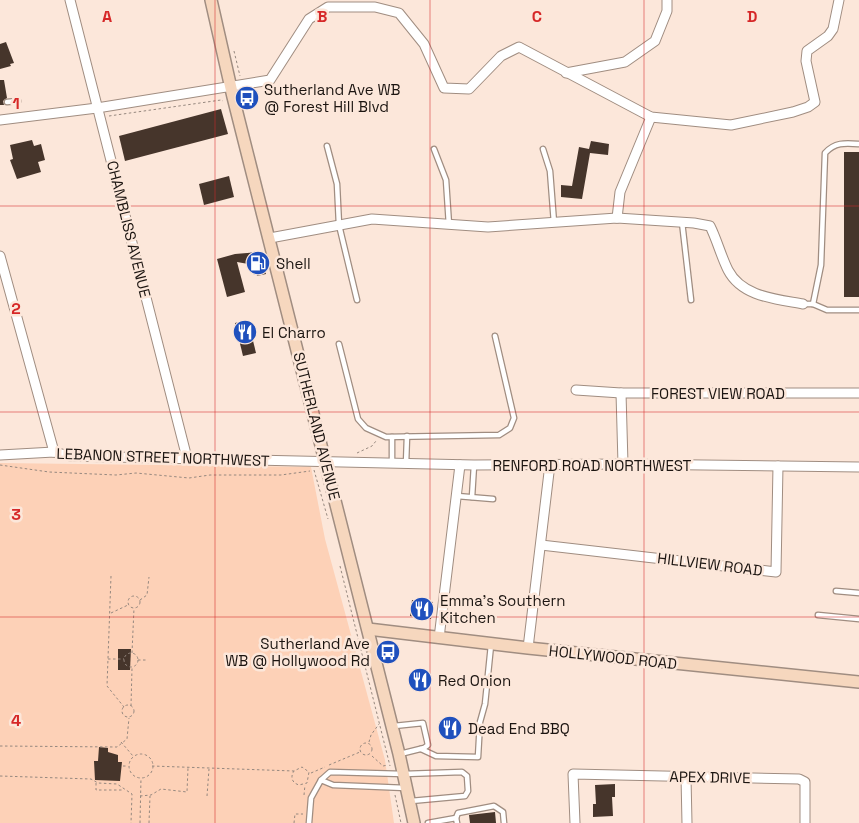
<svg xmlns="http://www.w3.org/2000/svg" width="859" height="823" font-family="'Space Grotesk',sans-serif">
	<rect width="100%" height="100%" fill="#fce7da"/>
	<path fill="#fdd1b7" d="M0,463L311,467L325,539L385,760L394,823H0Z"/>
	<g fill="#46352b">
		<path d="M6,42L14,63L10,64L11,66L0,69V44Z"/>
		<path d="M0,80H4L7,98L3,101L4,105H0Z"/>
		<path d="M221,109L228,134L125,161L119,136Z"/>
		<path d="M32,140L34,146L41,144L45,160L38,162L41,172L17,179L10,160L13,159L10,145Z"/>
		<path d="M591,141L609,144L608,155L590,153L582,199L561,197V185L572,186L579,147L589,149Z"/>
		<rect x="844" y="152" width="15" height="145"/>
		<path d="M229,176L234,197L204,205L199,184Z"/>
		<path d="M260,252L266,274L257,276L254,265L237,262L245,292L227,297L217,259L235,254Z"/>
		<path d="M248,320L256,353L243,356L235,323Z"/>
		<path d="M412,600L433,602L431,619L410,616Z"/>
		<path d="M118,649H131L130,670H118Z"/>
		<path d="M99,747L108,748V752L118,755V762H122L120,781L95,780L94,761H98Z"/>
		<path d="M615,784V797H612L613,816L593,817V804H596L595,785Z"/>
		<path d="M495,812L496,823H470L469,815Z"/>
	</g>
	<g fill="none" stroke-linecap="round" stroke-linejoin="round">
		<g stroke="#a08d81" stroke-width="7">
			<g id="lane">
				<path d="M7,102L18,101"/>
				<path d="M327,146L337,184L339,225L357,300"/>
				<path d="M434,149L446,180L449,225"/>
				<path d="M543,149L550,171L554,223"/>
				<path d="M682,222L691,300"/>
				<path d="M803,304H813L827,310H859"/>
				<path d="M813,304L821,265L825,153C835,142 845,143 859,144"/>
				<path d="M339,344L358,419L366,428L386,437L499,435L510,428L514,418L495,336"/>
				<path d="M392,463V437"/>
				<path d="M406,464L407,436"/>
				<path d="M457,496L493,499"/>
				<path d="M472,497L474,465"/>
				<path d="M836,591L859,593"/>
				<path d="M818,615L859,619"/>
				<path d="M394,726L423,723L428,745L424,748L400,754"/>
				<path d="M421,749L436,756L478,757L480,722L485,704L491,645"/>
				<path d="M321,780L330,772L404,774L462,772L467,776L468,791L465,796L411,801"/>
				<path d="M456,818L458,813L494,806L503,812L504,823"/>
				<path d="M309,823L311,798L321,780L333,785L406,788"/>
				<path d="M428,823L456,818L457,823"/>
			</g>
		</g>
		<g stroke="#a08d81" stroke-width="11">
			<g id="street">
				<path d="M70,0L187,458"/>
				<path d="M566,73L625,62L655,41L667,11V0"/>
				<path d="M0,120L97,108L270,80L309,19L328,7H375L399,13L424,44L444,88L469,89L501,56L519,47L651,117L731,125L793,112L808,107L815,102L806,61L807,51L828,36L833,29L839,0"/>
				<path d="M617,218L620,192L651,117"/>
				<path d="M270,238L372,219L488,227L617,218L694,223L710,226C717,240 721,256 728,270C742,297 776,299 803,304"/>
				<path d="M0,256L54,452"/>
				<path d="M576,390L621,393H859"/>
				<path d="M621,393L623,464"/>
				<path d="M0,455L54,452L70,456L474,465L623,464L859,467"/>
				<path d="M541,545L776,572L778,466"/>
				<path d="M439,638L460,465"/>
				<path d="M528,648L550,464"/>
				<path d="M686,777L687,823"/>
				<path d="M575,823L573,774L799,779L805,782V823"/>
			</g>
		</g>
		<g stroke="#a08d81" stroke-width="14">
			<g id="secondary">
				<path d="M211,0L233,97L399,754L414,823"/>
				<path d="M368,629L528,648L859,682"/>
			</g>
		</g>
		<g stroke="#96887f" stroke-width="1" stroke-dasharray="2.5 2.5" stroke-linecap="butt">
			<path d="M234,51L240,76"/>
			<path d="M109,116L221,100L223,101"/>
			<path d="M357,453L372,446L376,441"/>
			<path d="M0,465L49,472L116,475L136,473L189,478L210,475H281L310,471"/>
			<path d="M314,470L328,519"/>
			<path d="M340,566L390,766"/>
			<path d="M111,576L107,686L124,707"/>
			<circle cx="134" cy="602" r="6"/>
			<path d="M140,600L147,595L149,577"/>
			<path d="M111,613L128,605"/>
			<path d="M132,653L134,608"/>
			<circle cx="131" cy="660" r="7"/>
			<path d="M108,659H124"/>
			<path d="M138,660H148"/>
			<circle cx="128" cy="711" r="6"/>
			<path d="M131,706L132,668"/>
			<path d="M121,742L133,756"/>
			<path d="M369,742L371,735L379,724"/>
			<circle cx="366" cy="749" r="6"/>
			<path d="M0,746L117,747L127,739L129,718"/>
			<circle cx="141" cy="766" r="12"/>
			<path d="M372,756L383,766L388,765"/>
			<path d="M329,765L360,752"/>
			<path d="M123,766H128"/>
			<path d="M152,766L294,771L302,767L309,772L307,783L299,785C292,783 290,777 294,771"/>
			<path d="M311,773L325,767"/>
			<path d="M0,776L91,779L98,783L117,784L132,794L131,823"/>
			<path d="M96,783V790H123"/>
			<path d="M304,795L305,785"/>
			<path d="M395,795L401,823"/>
			<path d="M140,796L151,795L161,789L187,792L188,768"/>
			<path d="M207,796L209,769"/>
			<path d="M140,823L141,778"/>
			<path d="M149,823L150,796"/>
			<path d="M294,823L295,814H303"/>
		</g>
		<use href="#lane" stroke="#fff" stroke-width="4.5"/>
		<use href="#street" stroke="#fff" stroke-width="9"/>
		<use href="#secondary" stroke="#f6d7be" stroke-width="11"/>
	</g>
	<path fill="none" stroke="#d62828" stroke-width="1" stroke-opacity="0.55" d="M215,0V823M430,0V823M644,0V823M0,206H859M0,412H859M0,617H859"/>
	<defs>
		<g id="bus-disc" transform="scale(1.25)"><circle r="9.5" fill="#1f50bd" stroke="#fce7da"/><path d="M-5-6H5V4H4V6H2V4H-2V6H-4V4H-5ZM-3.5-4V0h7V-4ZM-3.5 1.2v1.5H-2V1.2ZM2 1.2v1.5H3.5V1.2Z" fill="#fff"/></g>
		<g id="fuel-disc" transform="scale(1.25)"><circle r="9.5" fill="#1f50bd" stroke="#fce7da"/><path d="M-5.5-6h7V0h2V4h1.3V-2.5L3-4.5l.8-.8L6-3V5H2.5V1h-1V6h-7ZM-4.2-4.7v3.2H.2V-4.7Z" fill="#fff"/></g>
		<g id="restaurant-disc" transform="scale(1.25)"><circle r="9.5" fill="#1f50bd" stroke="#fce7da"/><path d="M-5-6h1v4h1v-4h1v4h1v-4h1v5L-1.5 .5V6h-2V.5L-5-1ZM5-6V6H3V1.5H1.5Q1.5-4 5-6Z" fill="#fff"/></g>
	</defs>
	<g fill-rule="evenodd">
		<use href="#bus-disc" x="247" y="98"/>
		<use href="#fuel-disc" x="258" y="263"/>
		<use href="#restaurant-disc" x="245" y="332"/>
		<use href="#restaurant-disc" x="422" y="609"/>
		<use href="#bus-disc" x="388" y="652"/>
		<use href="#restaurant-disc" x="420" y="680"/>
		<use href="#restaurant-disc" x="450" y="728"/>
	</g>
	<g text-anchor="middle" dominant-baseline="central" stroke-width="5" stroke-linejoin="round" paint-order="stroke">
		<g font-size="15" fill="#1c1511" stroke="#fce7da" text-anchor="start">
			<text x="264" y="89">Sutherland Ave WB<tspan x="264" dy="17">@ Forest Hill Blvd</tspan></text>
			<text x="276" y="263">Shell</text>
			<text x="262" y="332">El Charro</text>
			<text x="440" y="600">Emma's Southern<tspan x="440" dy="17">Kitchen</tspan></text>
			<text x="370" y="643" text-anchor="end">Sutherland Ave<tspan x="370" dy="17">WB @ Hollywood Rd</tspan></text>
			<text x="438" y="680">Red Onion</text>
			<text x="468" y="728">Dead End BBQ</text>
		</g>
		<g font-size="15" fill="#1c1511" stroke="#fce7da">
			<text transform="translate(129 229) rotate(76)">CHAMBLISS AVENUE</text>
			<text x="718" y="393">FOREST VIEW ROAD</text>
			<text transform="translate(317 426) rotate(76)">SUTHERLAND AVENUE</text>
			<text transform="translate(163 457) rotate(2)">LEBANON STREET NORTHWEST</text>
			<text x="592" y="465">RENFORD ROAD NORTHWEST</text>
			<text transform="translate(710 564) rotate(7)">HILLVIEW ROAD</text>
			<text transform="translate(613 657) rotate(6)">HOLLYWOOD ROAD</text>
			<text transform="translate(710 777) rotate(1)">APEX DRIVE</text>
		</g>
	</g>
	<g font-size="16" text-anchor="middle" font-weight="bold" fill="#d62828" stroke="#fce7da" stroke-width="5" stroke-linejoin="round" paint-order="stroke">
		<text x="107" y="22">A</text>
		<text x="322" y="22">B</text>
		<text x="537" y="22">C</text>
		<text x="752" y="22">D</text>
		<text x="16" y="109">1</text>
		<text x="16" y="314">2</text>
		<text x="16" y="520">3</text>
		<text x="16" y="726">4</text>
	</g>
</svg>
